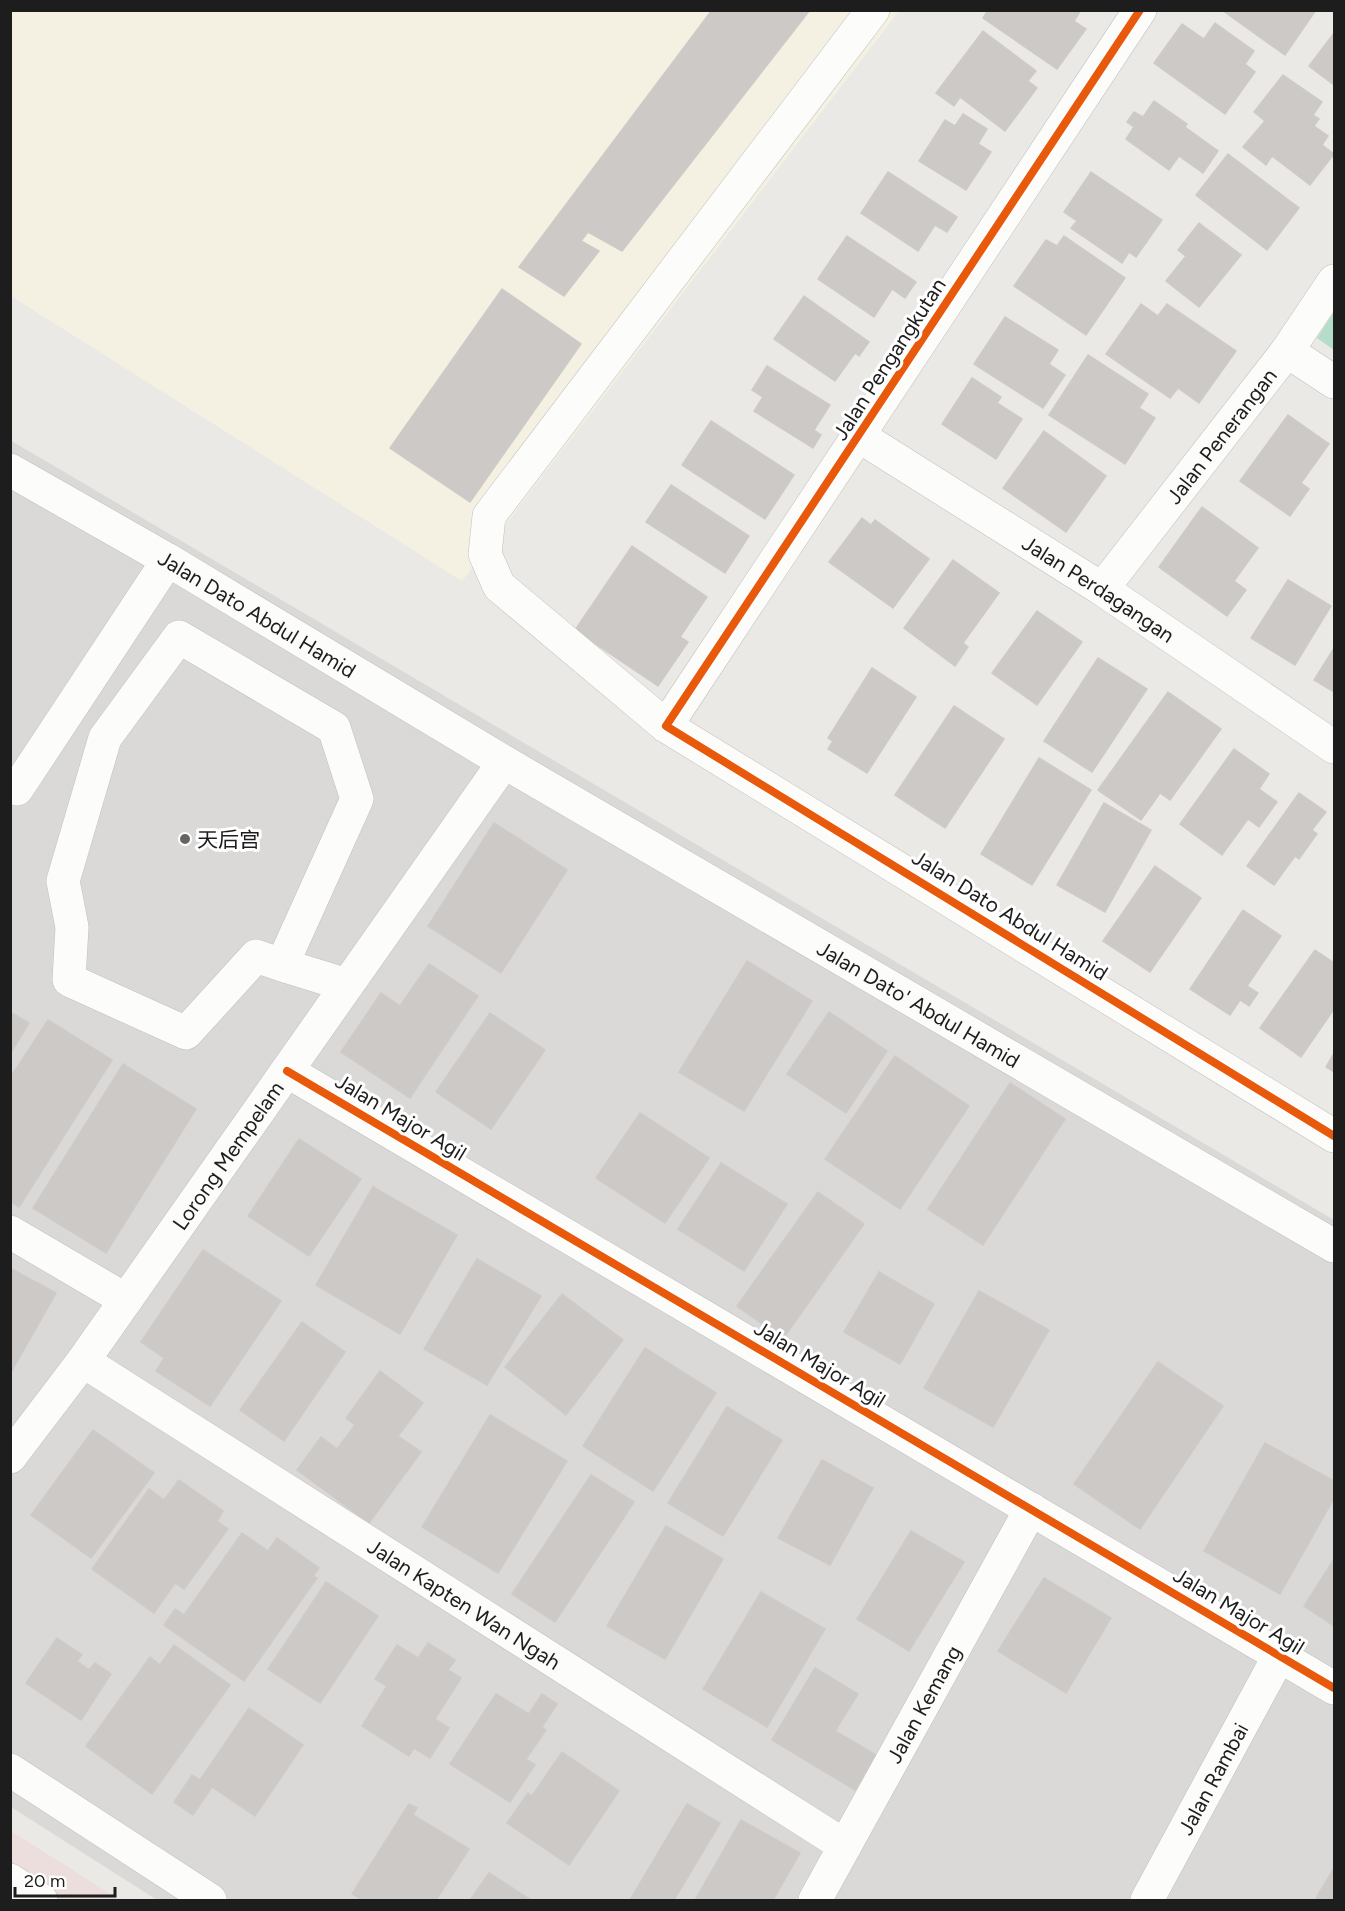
<svg xmlns="http://www.w3.org/2000/svg" width="1345" height="1911" font-family="Figtree,'Noto Sans SC',sans-serif">
	<rect width="100%" height="100%" fill="#ebe9e6"/>
	<path fill="#dad9d7" d="M10,440L1334,1220V1900H157L11,1807Z"/>
	<path fill="#ecdedd" d="M11,1831L120,1900H11Z"/>
	<path fill="#f4f1e2" d="M10,11H899L462,581L11,296Z"/>
	<path fill="#b6ddc9" d="M1334,312V350L1317,338Z"/>
	<g fill="#ccc9c7" stroke="#cecac8" stroke-width="1.5">
		<path d="M712,10H810L622,251L588,232L581,241L599,251L564,296L519,267Z"/>
		<path d="M988,10H1081L1074,21L1086,29L1057,69L983,18Z"/>
		<path d="M1222,10H1316L1285,55Z"/>
		<path d="M1215,23L1254,51L1245,64L1255,72L1225,114L1154,63L1182,24L1204,39Z"/>
		<path d="M983,31L1036,71L1028,81L1037,88L1005,131L960,97L954,106L936,93Z"/>
		<path d="M1334,33V85L1309,66Z"/>
		<path d="M1283,75L1322,102L1313,115L1319,119L1314,126L1328,136L1322,145L1334,154L1310,185L1272,156L1266,165L1243,147L1265,121L1254,112Z"/>
		<path d="M1154,101L1187,124L1185,127L1218,151L1203,173L1179,156L1169,170L1126,139L1134,127L1127,122L1134,112L1143,117Z"/>
		<path d="M963,114L987,129L978,144L991,152L966,190L919,161L945,120L955,126Z"/>
		<path d="M1228,154L1299,208L1267,250L1196,195Z"/>
		<path d="M888,172L957,217L947,232L935,225L918,251L861,213Z"/>
		<path d="M1091,172L1162,220L1136,257L1129,252L1122,263L1071,228L1077,221L1064,212Z"/>
		<path d="M1199,223L1241,255L1199,307L1166,281L1186,256L1178,250Z"/>
		<path d="M847,236L916,282L905,298L892,289L874,317L818,279Z"/>
		<path d="M1064,236L1125,278L1086,335L1014,286L1046,240L1057,246Z"/>
		<path d="M502,289L581,344L470,502L390,448Z"/>
		<path d="M804,296L869,342L859,356L855,353L835,381L774,339Z"/>
		<path d="M1141,304L1158,316L1167,304L1236,351L1199,403L1178,388L1170,398L1106,354Z"/>
		<path d="M1005,317L1058,350L1049,364L1065,375L1043,408L974,364Z"/>
		<path d="M1088,355L1148,394L1139,408L1155,418L1125,464L1049,415Z"/>
		<path d="M767,366L830,405L814,430L821,435L813,448L754,411L763,397L752,390Z"/>
		<path d="M972,378L1001,397L997,403L1022,419L996,459L942,424Z"/>
		<path d="M1288,415L1329,444L1301,483L1309,489L1290,516L1240,481Z"/>
		<path d="M711,421L794,475L765,519L682,465Z"/>
		<path d="M1044,431L1106,476L1066,532L1003,488Z"/>
		<path d="M671,485L749,536L725,573L646,522Z"/>
		<path d="M1202,507L1258,548L1234,581L1246,590L1227,616L1159,567Z"/>
		<path d="M862,518L871,525L875,520L929,559L893,608L829,562Z"/>
		<path d="M632,546L707,597L680,637L688,642L658,686L575,630Z"/>
		<path d="M953,560L999,593L963,643L968,647L955,666L904,628Z"/>
		<path d="M1288,580L1331,606L1295,665L1251,638Z"/>
		<path d="M1037,611L1082,642L1037,705L992,673Z"/>
		<path d="M1334,648V692L1314,680Z"/>
		<path d="M1098,658L1147,689L1092,772L1044,741Z"/>
		<path d="M872,668L916,697L867,773L828,749L833,741L828,738Z"/>
		<path d="M1168,692L1221,729L1170,800L1160,793L1141,820L1098,790Z"/>
		<path d="M954,706L1004,739L945,828L895,795Z"/>
		<path d="M1234,749L1269,774L1259,789L1277,802L1259,827L1248,819L1222,855L1180,824Z"/>
		<path d="M1039,758L1091,790L1032,885L981,854Z"/>
		<path d="M1299,793L1326,812L1312,830L1317,834L1299,859L1295,856L1274,885L1247,866Z"/>
		<path d="M1104,803L1151,830L1105,912L1057,885Z"/>
		<path d="M494,823L567,870L501,973L428,926Z"/>
		<path d="M1155,866L1201,898L1150,972L1103,941Z"/>
		<path d="M1243,910L1281,936L1247,986L1258,993L1249,1006L1240,1000L1230,1015L1190,989Z"/>
		<path d="M1315,950L1334,963V1009L1301,1057L1260,1028Z"/>
		<path d="M747,961L812,1001L744,1111L679,1072Z"/>
		<path d="M429,964L478,996L410,1098L341,1052L381,993L400,1006Z"/>
		<path d="M10,1012L29,1023L10,1054Z"/>
		<path d="M829,1012L887,1051L846,1113L787,1074Z"/>
		<path d="M490,1013L545,1050L491,1129L436,1092Z"/>
		<path d="M48,1020L112,1060L19,1207L10,1201V1078Z"/>
		<path d="M1334,1053V1072L1326,1067Z"/>
		<path d="M895,1056L969,1106L900,1209L825,1159Z"/>
		<path d="M123,1064L196,1109L106,1253L33,1208Z"/>
		<path d="M1010,1083L1065,1119L983,1245L928,1209Z"/>
		<path d="M640,1113L709,1158L665,1223L596,1178Z"/>
		<path d="M299,1139L361,1179L309,1256L248,1216Z"/>
		<path d="M721,1163L787,1204L744,1271L678,1229Z"/>
		<path d="M373,1187L457,1235L400,1334L316,1285Z"/>
		<path d="M818,1192L864,1224L783,1339L737,1306Z"/>
		<path d="M203,1250L281,1301L210,1406L156,1371L164,1358L141,1342Z"/>
		<path d="M477,1259L541,1296L487,1385L424,1349Z"/>
		<path d="M10,1268L56,1293L10,1374Z"/>
		<path d="M879,1272L934,1304L900,1364L844,1332Z"/>
		<path d="M979,1291L1049,1330L993,1427L924,1388Z"/>
		<path d="M562,1294L623,1340L566,1415L505,1367Z"/>
		<path d="M302,1322L345,1352L284,1441L240,1410Z"/>
		<path d="M645,1348L716,1393L653,1491L583,1446Z"/>
		<path d="M1158,1362L1223,1406L1140,1529L1074,1484Z"/>
		<path d="M380,1371L423,1403L398,1436L421,1452L369,1523L297,1470L321,1437L337,1449L355,1425L346,1418Z"/>
		<path d="M727,1407L782,1440L723,1536L668,1503Z"/>
		<path d="M490,1415L567,1461L498,1573L422,1527Z"/>
		<path d="M93,1430L154,1473L91,1558L31,1515Z"/>
		<path d="M1265,1443L1334,1481V1498L1280,1594L1204,1551Z"/>
		<path d="M822,1460L873,1488L830,1565L778,1538Z"/>
		<path d="M591,1475L634,1502L555,1622L512,1594Z"/>
		<path d="M179,1480L223,1511L217,1521L228,1529L184,1589L175,1583L154,1613L92,1569L149,1489L164,1500Z"/>
		<path d="M666,1526L723,1559L665,1659L607,1626Z"/>
		<path d="M911,1531L964,1562L909,1651L857,1619Z"/>
		<path d="M242,1533L268,1551L277,1538L319,1568L313,1576L317,1578L244,1681L164,1625L175,1609L184,1615Z"/>
		<path d="M1334,1559V1626L1304,1606Z"/>
		<path d="M1044,1578L1111,1618L1066,1693L998,1651Z"/>
		<path d="M326,1582L378,1616L320,1703L268,1669Z"/>
		<path d="M761,1592L825,1629L767,1727L703,1689Z"/>
		<path d="M57,1638L82,1655L77,1661L89,1670L95,1663L111,1674L81,1720L26,1683Z"/>
		<path d="M428,1643L455,1660L448,1670L461,1678L435,1719L449,1728L430,1758L414,1748L409,1756L362,1726L387,1686L375,1679L397,1645L418,1658Z"/>
		<path d="M174,1645L230,1685L152,1794L86,1746L150,1657L160,1665Z"/>
		<path d="M815,1668L858,1694L835,1731L876,1755L855,1790L772,1740Z"/>
		<path d="M496,1694L529,1714L542,1694L557,1704L542,1727L546,1730L526,1759L535,1765L510,1802L450,1764Z"/>
		<path d="M249,1708L303,1745L255,1816L212,1787L193,1815L174,1802L192,1775L200,1780Z"/>
		<path d="M562,1752L619,1791L569,1865L507,1823L528,1793L532,1796Z"/>
		<path d="M409,1804L417,1808L413,1815L469,1849L436,1900H363L352,1894Z"/>
		<path d="M687,1804L720,1823L674,1900H630Z"/>
		<path d="M741,1820L800,1853L773,1900H695Z"/>
		<path d="M1334,1868V1900H1315Z"/>
		<path d="M489,1873L531,1900H470Z"/>
	</g>
	<g fill="none" stroke-linecap="round" stroke-linejoin="round">
		<g stroke="#c1c0be" stroke-width="34">
			<g id="minor">
				<path d="M873,10L489,516L485,554L499,586L666,726L1334,1136"/>
				<path d="M1287,351L1334,382"/>
				<path id="s1" d="M859,436L1102,589L1334,747"/>
				<path id="s2" d="M10,470L168,560L504,762L1334,1246"/>
				<path id="s3" d="M1102,589L1287,351L1334,281"/>
				<path d="M666,726L1140,10"/>
				<path d="M10,786L17,789L168,560"/>
				<path d="M282,965L256,956L186,1033L69,980L72,927L63,881L105,738L179,637L334,728L357,799L282,965L347,985"/>
				<path d="M287,1071L1334,1688"/>
				<path d="M10,1232L126,1300"/>
				<path id="s4" d="M83,1361L845,1846"/>
				<path id="s5" d="M10,1457L83,1361L504,762"/>
				<path d="M10,1770L210,1900"/>
				<path d="M10,1880L41,1900"/>
				<path id="s6" d="M815,1900L1031,1509"/>
				<path id="s7" d="M1147,1900L1279,1656"/>
			</g>
		</g>
		<use href="#minor" stroke="#fcfcfb" stroke-width="33"/>
		<g stroke="#fff" stroke-width="11">
			<g id="cycleway">
				<path d="M1140,10L666,726L1334,1136"/>
				<path d="M287,1071L1334,1688"/>
			</g>
		</g>
		<use href="#cycleway" stroke="#e8590c" stroke-width="8"/>
	</g>
	<circle fill="#656463" stroke="#fff" stroke-width="2" cx="185" cy="839" r="6"/>
	<g text-anchor="middle" dominant-baseline="central" stroke-width="6" stroke-linejoin="round" paint-order="stroke">
		<g font-size="21" fill="#1d1d1d" stroke="#fff">
			<text transform="translate(889 359) rotate(-57)">Jalan Pengangkutan</text>
			<text stroke="none"><textPath href="#s3" startOffset="194">Jalan Penerangan</textPath></text>
			<text stroke="none"><textPath href="#s1" startOffset="284">Jalan Perdagangan</textPath></text>
			<text stroke="none"><textPath href="#s2" startOffset="286">Jalan Dato Abdul Hamid</textPath></text>
			<text transform="translate(1010 915) rotate(32)">Jalan Dato Abdul Hamid</text>
			<text stroke="none"><textPath href="#s2" startOffset="1054">Jalan Dato' Abdul Hamid</textPath></text>
			<text transform="translate(401 1117) rotate(31)">Jalan Major Agil</text>
			<text stroke="none"><textPath href="#s5" startOffset="372">Lorong Mempelam</textPath></text>
			<text transform="translate(820 1364) rotate(31)">Jalan Major Agil</text>
			<text stroke="none"><textPath href="#s4" startOffset="452">Jalan Kapten Wan Ngah</textPath></text>
			<text transform="translate(1239 1611) rotate(31)">Jalan Major Agil</text>
			<text stroke="none"><textPath href="#s6" startOffset="224">Jalan Kemang</textPath></text>
			<text stroke="none"><textPath href="#s7" startOffset="138">Jalan Rambai</textPath></text>
		</g>
		<g font-size="21" fill="#1d1d1d" stroke="#fff" text-anchor="start">
			<text x="197" y="839">天后宫</text>
		</g>
	</g>
	<rect width="1345" height="1911" fill="none" stroke="#1d1d1d" stroke-width="24"/>
	<path d="M15 1887v9h100v-9" fill="none" stroke="#1d1d1d" stroke-width="3"/>
	<text x="24" y="1887" font-size="18" fill="#1d1d1d" stroke="#ffffff" stroke-width="4.5" paint-order="stroke">20 m</text>
</svg>
